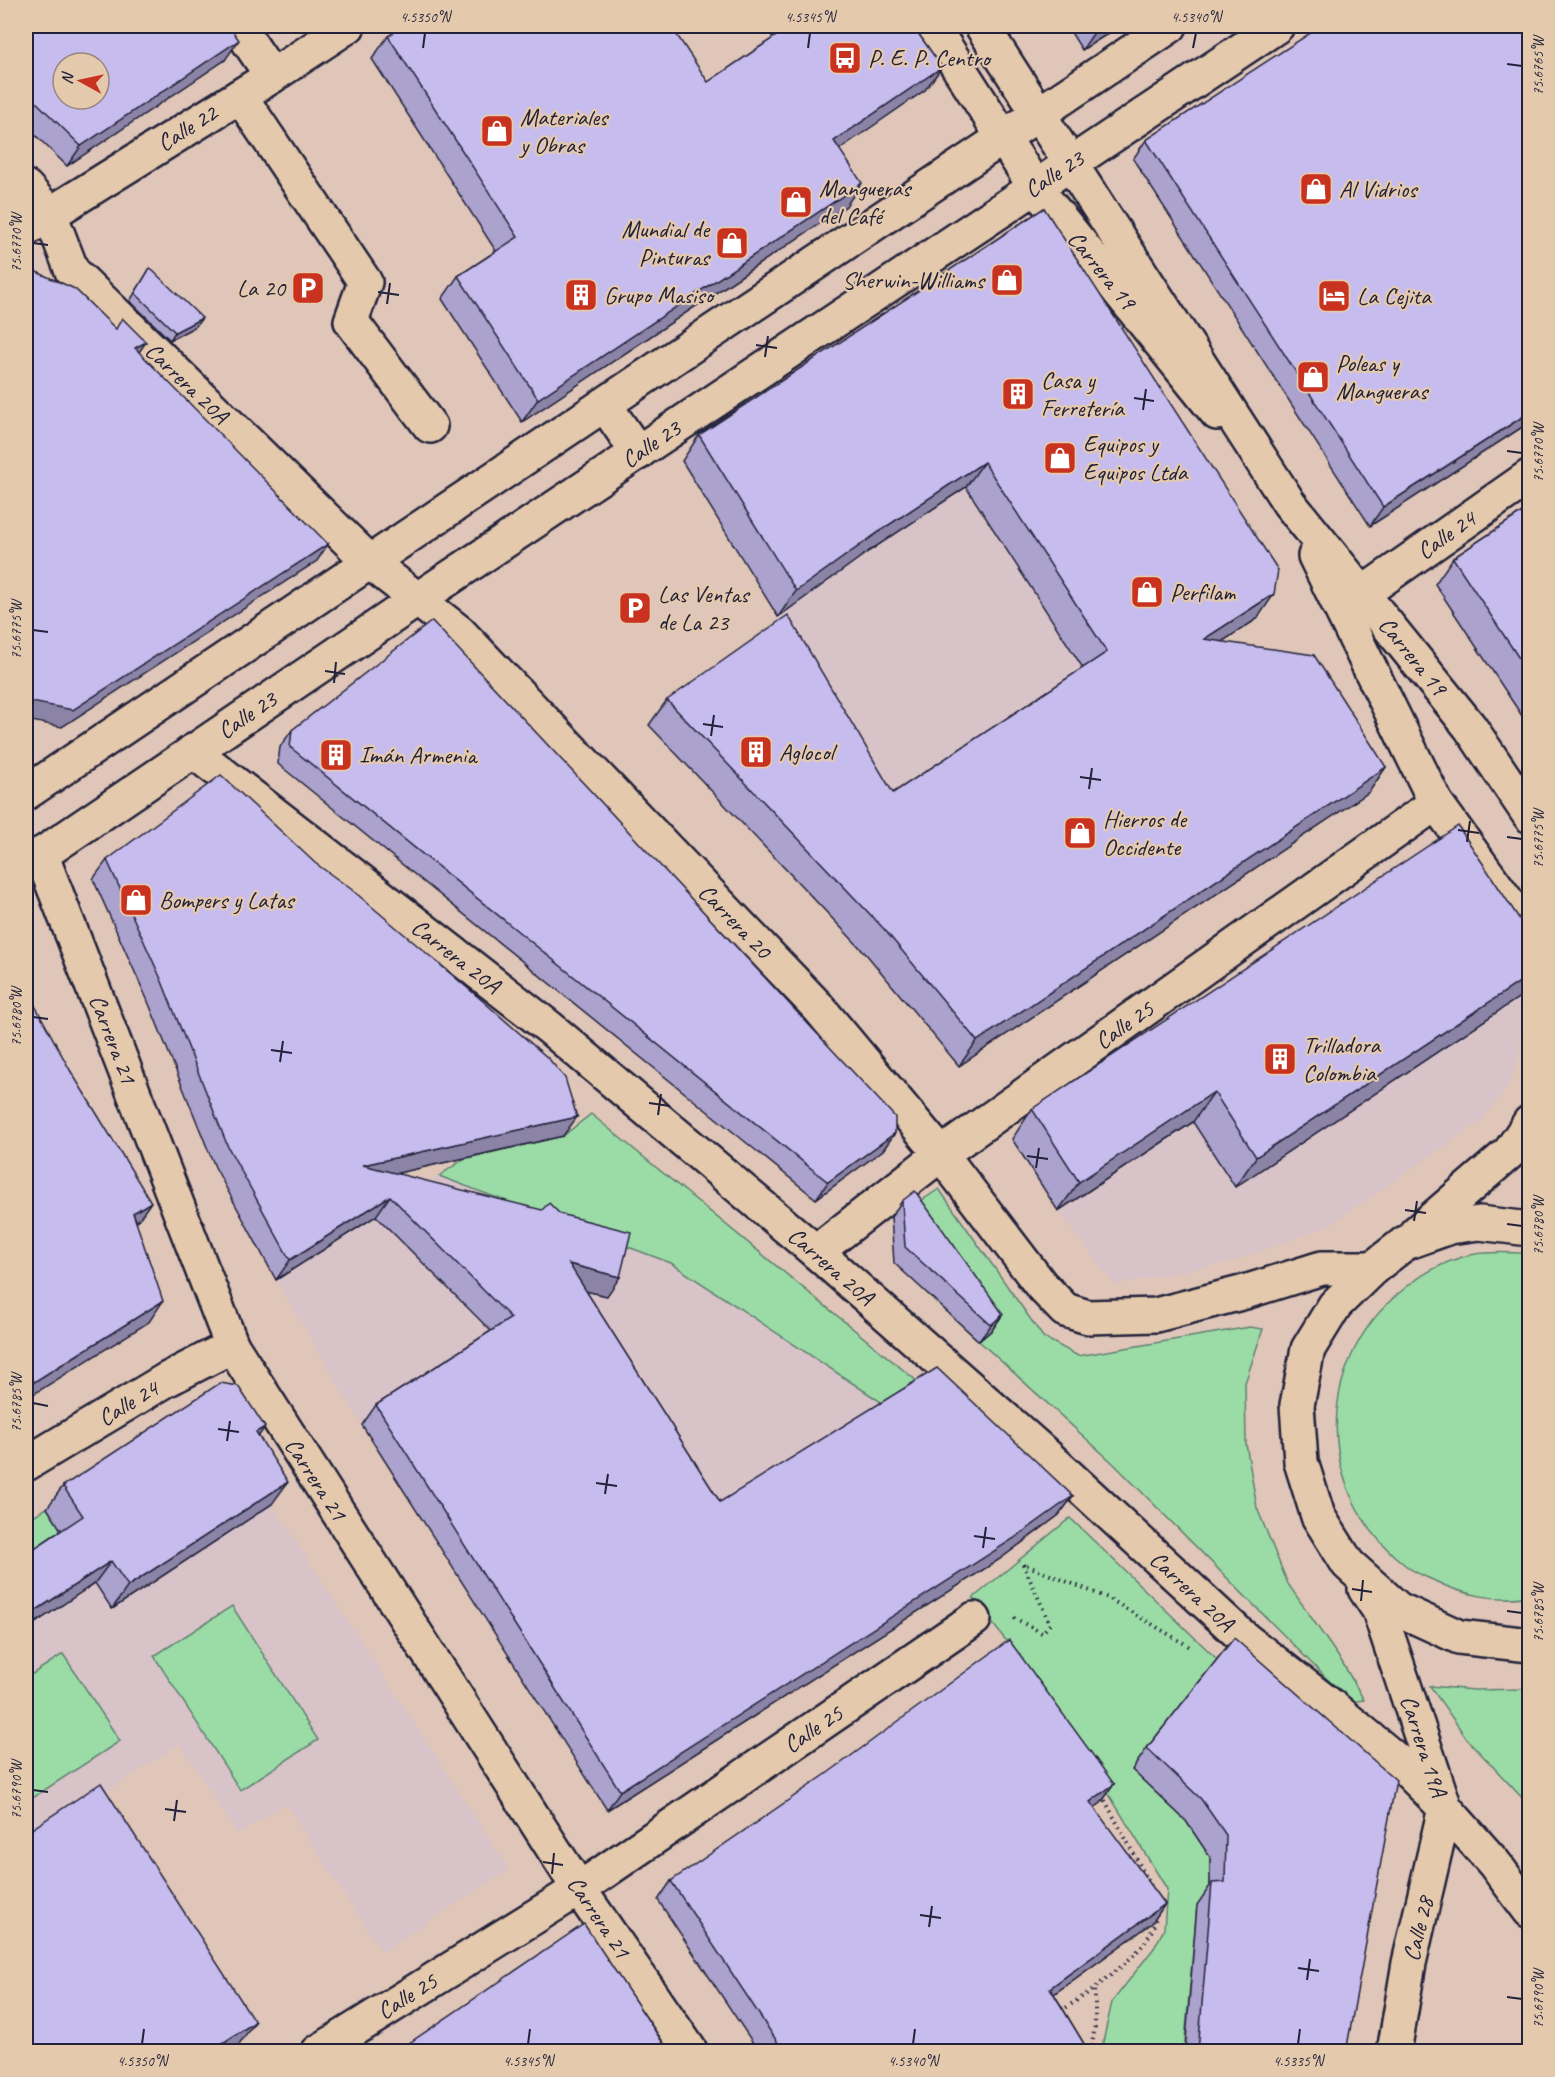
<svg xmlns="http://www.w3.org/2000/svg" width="1555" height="2077" font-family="Caveat,sans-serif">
	<rect width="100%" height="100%" fill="#dfc6b9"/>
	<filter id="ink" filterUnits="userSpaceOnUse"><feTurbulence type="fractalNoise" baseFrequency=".0167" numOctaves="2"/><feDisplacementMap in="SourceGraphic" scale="12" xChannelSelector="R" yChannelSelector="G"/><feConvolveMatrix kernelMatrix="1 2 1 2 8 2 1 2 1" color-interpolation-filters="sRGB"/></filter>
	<g filter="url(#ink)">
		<g fill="#d8c3c9">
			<path d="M966,487L1090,677L876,818L770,640L778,617L869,551Z"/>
			<path d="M1522,996L1519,1059L1509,1085L1482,1120L1330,1225L1237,1260L1114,1285L1059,1211L1193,1122L1235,1186Z"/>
			<path d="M439,1176L671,1263L890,1408L707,1522L563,1296L362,1425L276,1280Z"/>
			<path d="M272,1504L509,1869L382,1952L286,1804L238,1834L180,1744L85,1805L26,2052V1566L80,1560L112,1608Z"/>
		</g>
		<g fill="#9bdca6" stroke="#5e7f70" stroke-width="1.5">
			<path d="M591,1114L924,1387L890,1408L671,1263L439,1176L464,1159L563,1136Z"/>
			<path d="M939,1189L1043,1337L1078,1356L1250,1327L1263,1329L1245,1383L1246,1444L1257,1508L1288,1584L1342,1662L1364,1700L1350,1702L1114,1464L935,1301L955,1279L906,1211Z"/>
			<path d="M1529,1253V1596C1497,1602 1462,1595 1433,1580C1424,1576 1413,1572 1405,1565C1316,1495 1313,1366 1399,1293C1420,1275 1447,1259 1475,1254C1492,1251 1512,1253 1529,1253Z"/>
			<path d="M47,1508L67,1539L26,1566V1520Z"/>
			<path d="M1070,1518L1218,1660L1132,1770L1186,1821L1210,1857V1904L1197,1905L1184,2051H1101L1112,2002L1154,1948L1164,1929L1167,1889L1048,1695L973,1598Z"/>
			<path d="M232,1606L318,1740L240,1790L154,1656Z"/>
			<path d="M63,1654L120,1741L26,1802V1678Z"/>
			<path d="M1430,1686L1474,1690L1529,1689V1805L1467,1739Z"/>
		</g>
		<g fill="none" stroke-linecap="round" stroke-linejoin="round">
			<g stroke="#22223b" stroke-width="38">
				<g id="minor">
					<path d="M238,26L272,76"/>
					<path d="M932,26L1035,187L1217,413"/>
					<path d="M240,96L365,282L351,321L430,426"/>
					<path d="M26,187L50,214L72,271L371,563L459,632L818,1007L941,1154L1041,1285L1065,1310L1088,1317L1156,1315L1245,1292L1322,1268H1373"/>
					<path d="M26,229L272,76L348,26"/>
					<path d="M605,405L638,453"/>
					<path d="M1363,593L1530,476"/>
					<path d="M193,751L550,1028L816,1252L1046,1455L1246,1640L1335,1709L1401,1764L1445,1808L1409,1963L1394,2052"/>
					<path d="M41,854L232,1346L579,1889L691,2052"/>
					<path d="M816,1252L941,1154L1436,803"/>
					<path d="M26,1464L166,1380L232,1346"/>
					<path d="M318,2052L579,1889L974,1619"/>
				</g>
			</g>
			<g stroke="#22223b" stroke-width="38">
				<g id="major">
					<path d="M982,26L1289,503L1470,727L1530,816"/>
					<path d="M1315,556L1436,803L1530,933"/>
					<path d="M26,793C408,539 787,279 1170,26"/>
					<path d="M26,865L418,599L1277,26"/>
					<path d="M1530,1229L1479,1223L1450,1227L1405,1243L1373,1268L1335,1305L1308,1349L1297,1405L1301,1462L1318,1516L1348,1564L1398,1609L1459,1637L1530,1645"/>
					<path d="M1416,1233L1510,1152L1530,1122"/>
					<path d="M1365,1589L1379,1610L1445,1808L1494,1863L1530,1911"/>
				</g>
			</g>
			<g stroke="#22223b" stroke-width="4" stroke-dasharray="1.5 4.5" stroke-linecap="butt">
				<path d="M1014,1618L1042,1633L1050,1624L1023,1564L1108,1598L1190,1647"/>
				<path d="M1102,1795L1151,1886"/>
				<path d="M1061,2011L1094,1989"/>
				<path d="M1091,2052L1095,2025V1988C1117,1969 1155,1945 1156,1913"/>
			</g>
			<use href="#minor" stroke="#e5c9ac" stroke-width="33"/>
			<use href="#major" stroke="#e5c9ac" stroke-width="33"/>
		</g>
		<g fill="#aba2cd" stroke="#22223b" stroke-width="1.5">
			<path d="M26,26L225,60L67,166L26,126Z"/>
			<path d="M765,26H913L942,67L925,90L839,149L846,206L522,422L442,299L458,276L496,251L372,59L388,36L708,82L773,38Z"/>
			<path d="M1067,26H1120L1082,50Z"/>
			<path d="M1146,140L1530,422L1370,526L1133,159Z"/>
			<path d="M1044,208L1257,619L1221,642L1386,767L1369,792L959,1066L866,954L649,725L667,700L893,793L1083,668L966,487L869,551L778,617L682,461L699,435Z"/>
			<path d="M150,268L196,326L170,340L130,301Z"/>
			<path d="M1530,507V711L1522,716L1435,584L1453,558Z"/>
			<path d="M292,730L895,1133L883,1150L816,1199L278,764L280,747Z"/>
			<path d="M107,860L563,1136L398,1173L607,1296L586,1291L720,1502L1073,1496L1059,1515L1000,1559L607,1810L362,1425L376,1405L491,1331L376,1216L276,1280L215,1167L147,999L93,879Z"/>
			<path d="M1530,935V989L1527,992L1235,1187L1193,1122L1058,1211L1012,1139L1032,1109Z"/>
			<path d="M902,1201L1003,1314L992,1330L979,1341L894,1263L891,1217Z"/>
			<path d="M259,1436L272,1504L112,1609L95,1583L26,1629V1554L61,1530L47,1508L63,1486Z"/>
			<path d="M1234,1638L1346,2052H1185L1197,1905L1210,1886V1857L1186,1821L1132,1770L1147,1748Z"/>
			<path d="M1114,1784L1101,1803L1094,1808L1165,1904L1152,1923L1054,1994L1089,2052H759L658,1900L671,1881Z"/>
		</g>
		<g fill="#8b84a7" stroke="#22223b" stroke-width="1.5">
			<path d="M1101,26H1120L1082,50L1097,28Z"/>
			<path d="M239,40L225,60L67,166L81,146Z"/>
			<path d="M942,67L925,90L818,164L834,141Z"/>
			<path d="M862,183L846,206L522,422L538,399Z"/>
			<path d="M202,318L196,326L170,340L175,332Z"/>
			<path d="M146,342L135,358V348Z"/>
			<path d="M1530,412V422L1370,526L1383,507Z"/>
			<path d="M984,462L966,487L869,551L778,617L796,591L887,526Z"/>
			<path d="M328,544L317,561L62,727L26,720V701Z"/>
			<path d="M1274,594L1257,619L1186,665L1204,639Z"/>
			<path d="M1530,705V711L1522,716Z"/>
			<path d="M1386,767L1369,792L959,1066L977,1041Z"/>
			<path d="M1530,975V989L1527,992L1235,1187L1256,1157Z"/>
			<path d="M1214,1092L1193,1122L1058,1211L1079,1182Z"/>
			<path d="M577,1117L563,1136L349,1184L363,1165Z"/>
			<path d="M895,1133L883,1150L816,1199L828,1182Z"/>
			<path d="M390,1196L376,1216L276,1280L290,1260Z"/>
			<path d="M151,1202L137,1222L133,1213Z"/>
			<path d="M569,1264L620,1277L607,1296L555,1284Z"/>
			<path d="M163,1301L149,1322L26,1399V1387Z"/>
			<path d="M1003,1314L992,1330L979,1341L991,1325Z"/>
			<path d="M265,1427L249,1450L256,1432Z"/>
			<path d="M288,1482L272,1504L112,1609L128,1586Z"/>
			<path d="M1073,1496L1059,1515L1000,1559L607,1810L620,1791Z"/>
			<path d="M111,1561L95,1583L26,1629V1617Z"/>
			<path d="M1114,1784L1101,1803L1077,1820L1090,1802Z"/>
			<path d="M1165,1904L1152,1923L1037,2006L1050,1988Z"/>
			<path d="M255,2022L239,2044L228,2052H209Z"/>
		</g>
		<g fill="#c7bcee" stroke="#22223b" stroke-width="1.5" fill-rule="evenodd">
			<path d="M26,26H229L239,40L81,146L26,92ZM63,63H99V99H63Z"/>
			<path d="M404,26H671L708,82L791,26H913L942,67L834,141L862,183L538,399L458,276L518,237L388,36Z"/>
			<path d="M1321,26H1530V412L1383,507L1146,140Z"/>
			<path d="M1044,208L1278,570L1274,594L1204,639L1314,655L1386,767L977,1041L884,929L667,700L788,615L893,793L1107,652L984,462L887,526L796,591L699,435Z"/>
			<path d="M150,268L202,318L175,332L135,293Z"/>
			<path d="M30,269L75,289L116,329L122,318L146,342L135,348L328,544L73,710L26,701V271Z"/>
			<path d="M1530,507V675L1453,558Z"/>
			<path d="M432,621L895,1117V1133L828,1182L290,747L292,730Z"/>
			<path d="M221,775L315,863L351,889L484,1002L549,1059L565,1078L577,1117L363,1165L542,1210L549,1203L560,1214L631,1232L620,1277L569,1264L720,1502L937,1368L1073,1496L1013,1539L620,1791L376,1405L511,1318L390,1196L290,1260L228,1147L161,979L107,860Z"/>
			<path d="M1458,826L1530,935V975L1256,1157L1214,1092L1079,1182L1032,1109Z"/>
			<path d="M26,989L70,1070L151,1202L133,1213L163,1301L26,1387Z"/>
			<path d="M915,1191L1003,1314L991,1325L905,1247L902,1201Z"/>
			<path d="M220,1383L238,1386L265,1427L256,1432L288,1482L128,1586L111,1561L26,1617V1554L83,1516L63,1486Z"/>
			<path d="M1234,1638L1396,1780L1346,2052H1198L1212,1883L1225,1882L1226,1835L1201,1799L1147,1748Z"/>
			<path d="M1009,1640L1114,1784L1090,1802L1165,1904L1050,1988L1089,2052H784L671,1881L825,1775Z"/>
			<path d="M101,1783L255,2022L209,2052H26V1833Z"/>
			<path d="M584,1924L669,2052H396Z"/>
		</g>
	</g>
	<path fill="none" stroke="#22223b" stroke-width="2" d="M423,48L425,33M808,48L810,33M1193,48L1196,33M1507,64L1522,66M33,243L48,245M378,292L399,295M387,304L390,283M756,345L777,348M765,357L768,336M1134,398L1154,401M1143,410L1146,389M1507,451L1522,453M33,630L48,632M325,671L345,674M334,683L336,662M703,724L723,727M711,736L714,715M1080,777L1101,780M1089,789L1092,768M1458,830L1479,833M1507,837L1522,839M1467,842L1470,821M33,1017L48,1019M271,1050L292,1053M280,1062L283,1041M649,1103L670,1106M658,1115L661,1094M1027,1156L1048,1159M1036,1168L1039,1148M1405,1210L1426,1213M1414,1221L1417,1201M1507,1224L1522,1226M33,1403L48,1406M218,1429L239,1432M227,1441L230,1421M596,1483L617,1486M605,1494L608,1474M974,1536L995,1539M983,1548L986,1527M1352,1589L1372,1592M1361,1601L1363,1580M1507,1611L1522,1613M33,1790L48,1792M165,1809L186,1812M174,1821L177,1800M543,1862L563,1865M552,1874L554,1853M920,1915L941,1918M929,1927L932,1906M1298,1968L1319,1971M1307,1980L1310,1959M1507,1997L1522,1999M142,2044L144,2029M528,2044L530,2029M913,2044L915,2029M1298,2044L1300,2029"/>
	<defs>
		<g id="bus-square" transform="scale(1.725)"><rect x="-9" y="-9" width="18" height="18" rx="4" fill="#c8321e" stroke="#e5c9ac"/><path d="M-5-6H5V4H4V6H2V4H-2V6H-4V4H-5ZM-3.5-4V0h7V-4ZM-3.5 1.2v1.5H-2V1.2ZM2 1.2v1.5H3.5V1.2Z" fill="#fff"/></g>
		<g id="shop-square" transform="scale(1.725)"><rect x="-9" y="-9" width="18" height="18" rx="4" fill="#c8321e" stroke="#e5c9ac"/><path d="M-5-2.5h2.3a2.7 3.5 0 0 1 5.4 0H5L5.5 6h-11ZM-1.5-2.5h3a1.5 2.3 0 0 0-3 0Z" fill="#fff"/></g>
		<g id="parking-square" transform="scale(1.725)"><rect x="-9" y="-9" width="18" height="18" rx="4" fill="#c8321e" stroke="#e5c9ac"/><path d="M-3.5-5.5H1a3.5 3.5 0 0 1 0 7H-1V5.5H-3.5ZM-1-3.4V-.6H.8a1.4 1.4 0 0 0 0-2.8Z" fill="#fff"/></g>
		<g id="building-square" transform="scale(1.725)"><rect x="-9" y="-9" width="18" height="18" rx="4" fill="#c8321e" stroke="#e5c9ac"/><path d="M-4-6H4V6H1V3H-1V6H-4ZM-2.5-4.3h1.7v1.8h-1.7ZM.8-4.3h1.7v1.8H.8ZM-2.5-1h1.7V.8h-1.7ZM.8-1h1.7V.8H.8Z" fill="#fff"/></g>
		<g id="hotel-square" transform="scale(1.725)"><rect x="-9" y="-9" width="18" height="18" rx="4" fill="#c8321e" stroke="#e5c9ac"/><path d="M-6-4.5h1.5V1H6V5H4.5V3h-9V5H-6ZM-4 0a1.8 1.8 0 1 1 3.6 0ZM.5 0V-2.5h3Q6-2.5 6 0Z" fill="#fff"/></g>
	</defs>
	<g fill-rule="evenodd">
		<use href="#bus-square" x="845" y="58"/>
		<use href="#shop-square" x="497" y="131"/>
		<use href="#shop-square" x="1316" y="189"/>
		<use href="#shop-square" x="796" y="202"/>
		<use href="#shop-square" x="732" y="243"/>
		<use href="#shop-square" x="1007" y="280"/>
		<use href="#parking-square" x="308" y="288"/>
		<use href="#building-square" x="581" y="295"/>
		<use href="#hotel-square" x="1334" y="296"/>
		<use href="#shop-square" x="1313" y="377"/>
		<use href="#building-square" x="1018" y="394"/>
		<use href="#shop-square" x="1060" y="458"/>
		<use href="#shop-square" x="1147" y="592"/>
		<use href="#parking-square" x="635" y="608"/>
		<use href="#building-square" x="756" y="752"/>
		<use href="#building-square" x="336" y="755"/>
		<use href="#shop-square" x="1080" y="833"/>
		<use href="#shop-square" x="136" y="900"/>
		<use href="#building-square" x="1280" y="1059"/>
	</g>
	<g text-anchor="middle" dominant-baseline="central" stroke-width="4.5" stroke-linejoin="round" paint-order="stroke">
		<g font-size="24" fill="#22223b" stroke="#e5c9ac" text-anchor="start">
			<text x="868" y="58">P. E. P. Centro</text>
			<text x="520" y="117">Materiales<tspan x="520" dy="28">y Obras</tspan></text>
			<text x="819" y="188">Mangueras<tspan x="819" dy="28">del Café</tspan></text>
			<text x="1339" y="189">Al Vidrios</text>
			<text x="709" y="229" text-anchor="end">Mundial de<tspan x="709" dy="28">Pinturas</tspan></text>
			<text x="984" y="280" text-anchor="end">Sherwin-Williams</text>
			<text x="285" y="288" text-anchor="end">La 20</text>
			<text x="604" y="295">Grupo Masiso</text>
			<text x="1357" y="296">La Cejita</text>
			<text x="1336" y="363">Poleas y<tspan x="1336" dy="28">Mangueras</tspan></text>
			<text x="1041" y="380">Casa y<tspan x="1041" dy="28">Ferretería</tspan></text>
			<text x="1083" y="444">Equipos y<tspan x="1083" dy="28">Equipos Ltda</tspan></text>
			<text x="1170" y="592">Perfilam</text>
			<text x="658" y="594">Las Ventas<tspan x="658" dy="28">de La 23</tspan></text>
			<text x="779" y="752">Aglocol</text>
			<text x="359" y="755">Imán Armenia</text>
			<text x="1103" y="819">Hierros de<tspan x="1103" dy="28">Occidente</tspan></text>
			<text x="159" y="900">Bompers y Latas</text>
			<text x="1303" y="1045">Trilladora<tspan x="1303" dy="28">Colombia</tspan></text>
		</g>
		<g font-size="24" fill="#22223b" stroke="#e5c9ac">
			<text transform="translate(187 128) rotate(-32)">Calle 22</text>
			<text transform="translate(1054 174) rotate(-33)">Calle 23</text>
			<text transform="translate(1102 270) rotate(51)">Carrera 19</text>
			<text transform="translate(187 383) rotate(44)">Carrera 20A</text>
			<text transform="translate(651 444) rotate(-34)">Calle 23</text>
			<text transform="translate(1446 535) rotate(-35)">Calle 24</text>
			<text transform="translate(1413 656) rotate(51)">Carrera 19</text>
			<text transform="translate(247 715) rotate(-34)">Calle 23</text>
			<text transform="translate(735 921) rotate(46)">Carrera 20</text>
			<text transform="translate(456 956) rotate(38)">Carrera 20A</text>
			<text transform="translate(1124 1025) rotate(-35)">Calle 25</text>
			<text transform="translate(113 1039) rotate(69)">Carrera 21</text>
			<text transform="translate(831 1266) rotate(41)">Carrera 20A</text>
			<text transform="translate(128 1403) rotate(-31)">Calle 24</text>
			<text transform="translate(316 1479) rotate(57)">Carrera 21</text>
			<text transform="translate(1192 1591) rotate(43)">Carrera 20A</text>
			<text transform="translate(813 1729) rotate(-34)">Calle 25</text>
			<text transform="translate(1424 1746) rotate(72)">Carrera 19A</text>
			<text transform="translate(599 1917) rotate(56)">Carrera 21</text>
			<text transform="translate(1418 1929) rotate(-76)">Calle 28</text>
			<text transform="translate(407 1996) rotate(-32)">Calle 25</text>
		</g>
	</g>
	<rect width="1555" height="2077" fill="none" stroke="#e5c9ac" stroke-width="66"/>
	<g transform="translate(81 81) rotate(278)"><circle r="28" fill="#e5c9ac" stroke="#97867f" stroke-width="1.5"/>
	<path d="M0-4.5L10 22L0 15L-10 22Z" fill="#c8321e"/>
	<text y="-9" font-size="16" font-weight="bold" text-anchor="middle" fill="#22223b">N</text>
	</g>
	<rect x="33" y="33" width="1489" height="2011" fill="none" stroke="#22223b" stroke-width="2"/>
	<g font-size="15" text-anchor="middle" fill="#22223b">
		<text x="425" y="22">4.5350°N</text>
		<text x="810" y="22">4.5345°N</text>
		<text x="1196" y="22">4.5340°N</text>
		<text transform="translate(1538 66) rotate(-90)" y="5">75.6765°W</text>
		<text transform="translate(16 243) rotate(-90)" y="5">75.6770°W</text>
		<text transform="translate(1538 453) rotate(-90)" y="5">75.6770°W</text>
		<text transform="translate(16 630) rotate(-90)" y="5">75.6775°W</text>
		<text transform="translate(1538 839) rotate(-90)" y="5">75.6775°W</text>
		<text transform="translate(16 1017) rotate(-90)" y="5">75.6780°W</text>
		<text transform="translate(1538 1226) rotate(-90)" y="5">75.6780°W</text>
		<text transform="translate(16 1403) rotate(-90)" y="5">75.6785°W</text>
		<text transform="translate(1538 1613) rotate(-90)" y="5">75.6785°W</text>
		<text transform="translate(16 1790) rotate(-90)" y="5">75.6790°W</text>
		<text transform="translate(1538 1999) rotate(-90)" y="5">75.6790°W</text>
		<text x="142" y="2066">4.5350°N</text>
		<text x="528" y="2066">4.5345°N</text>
		<text x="913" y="2066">4.5340°N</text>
		<text x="1298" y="2066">4.5335°N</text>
	</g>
</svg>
